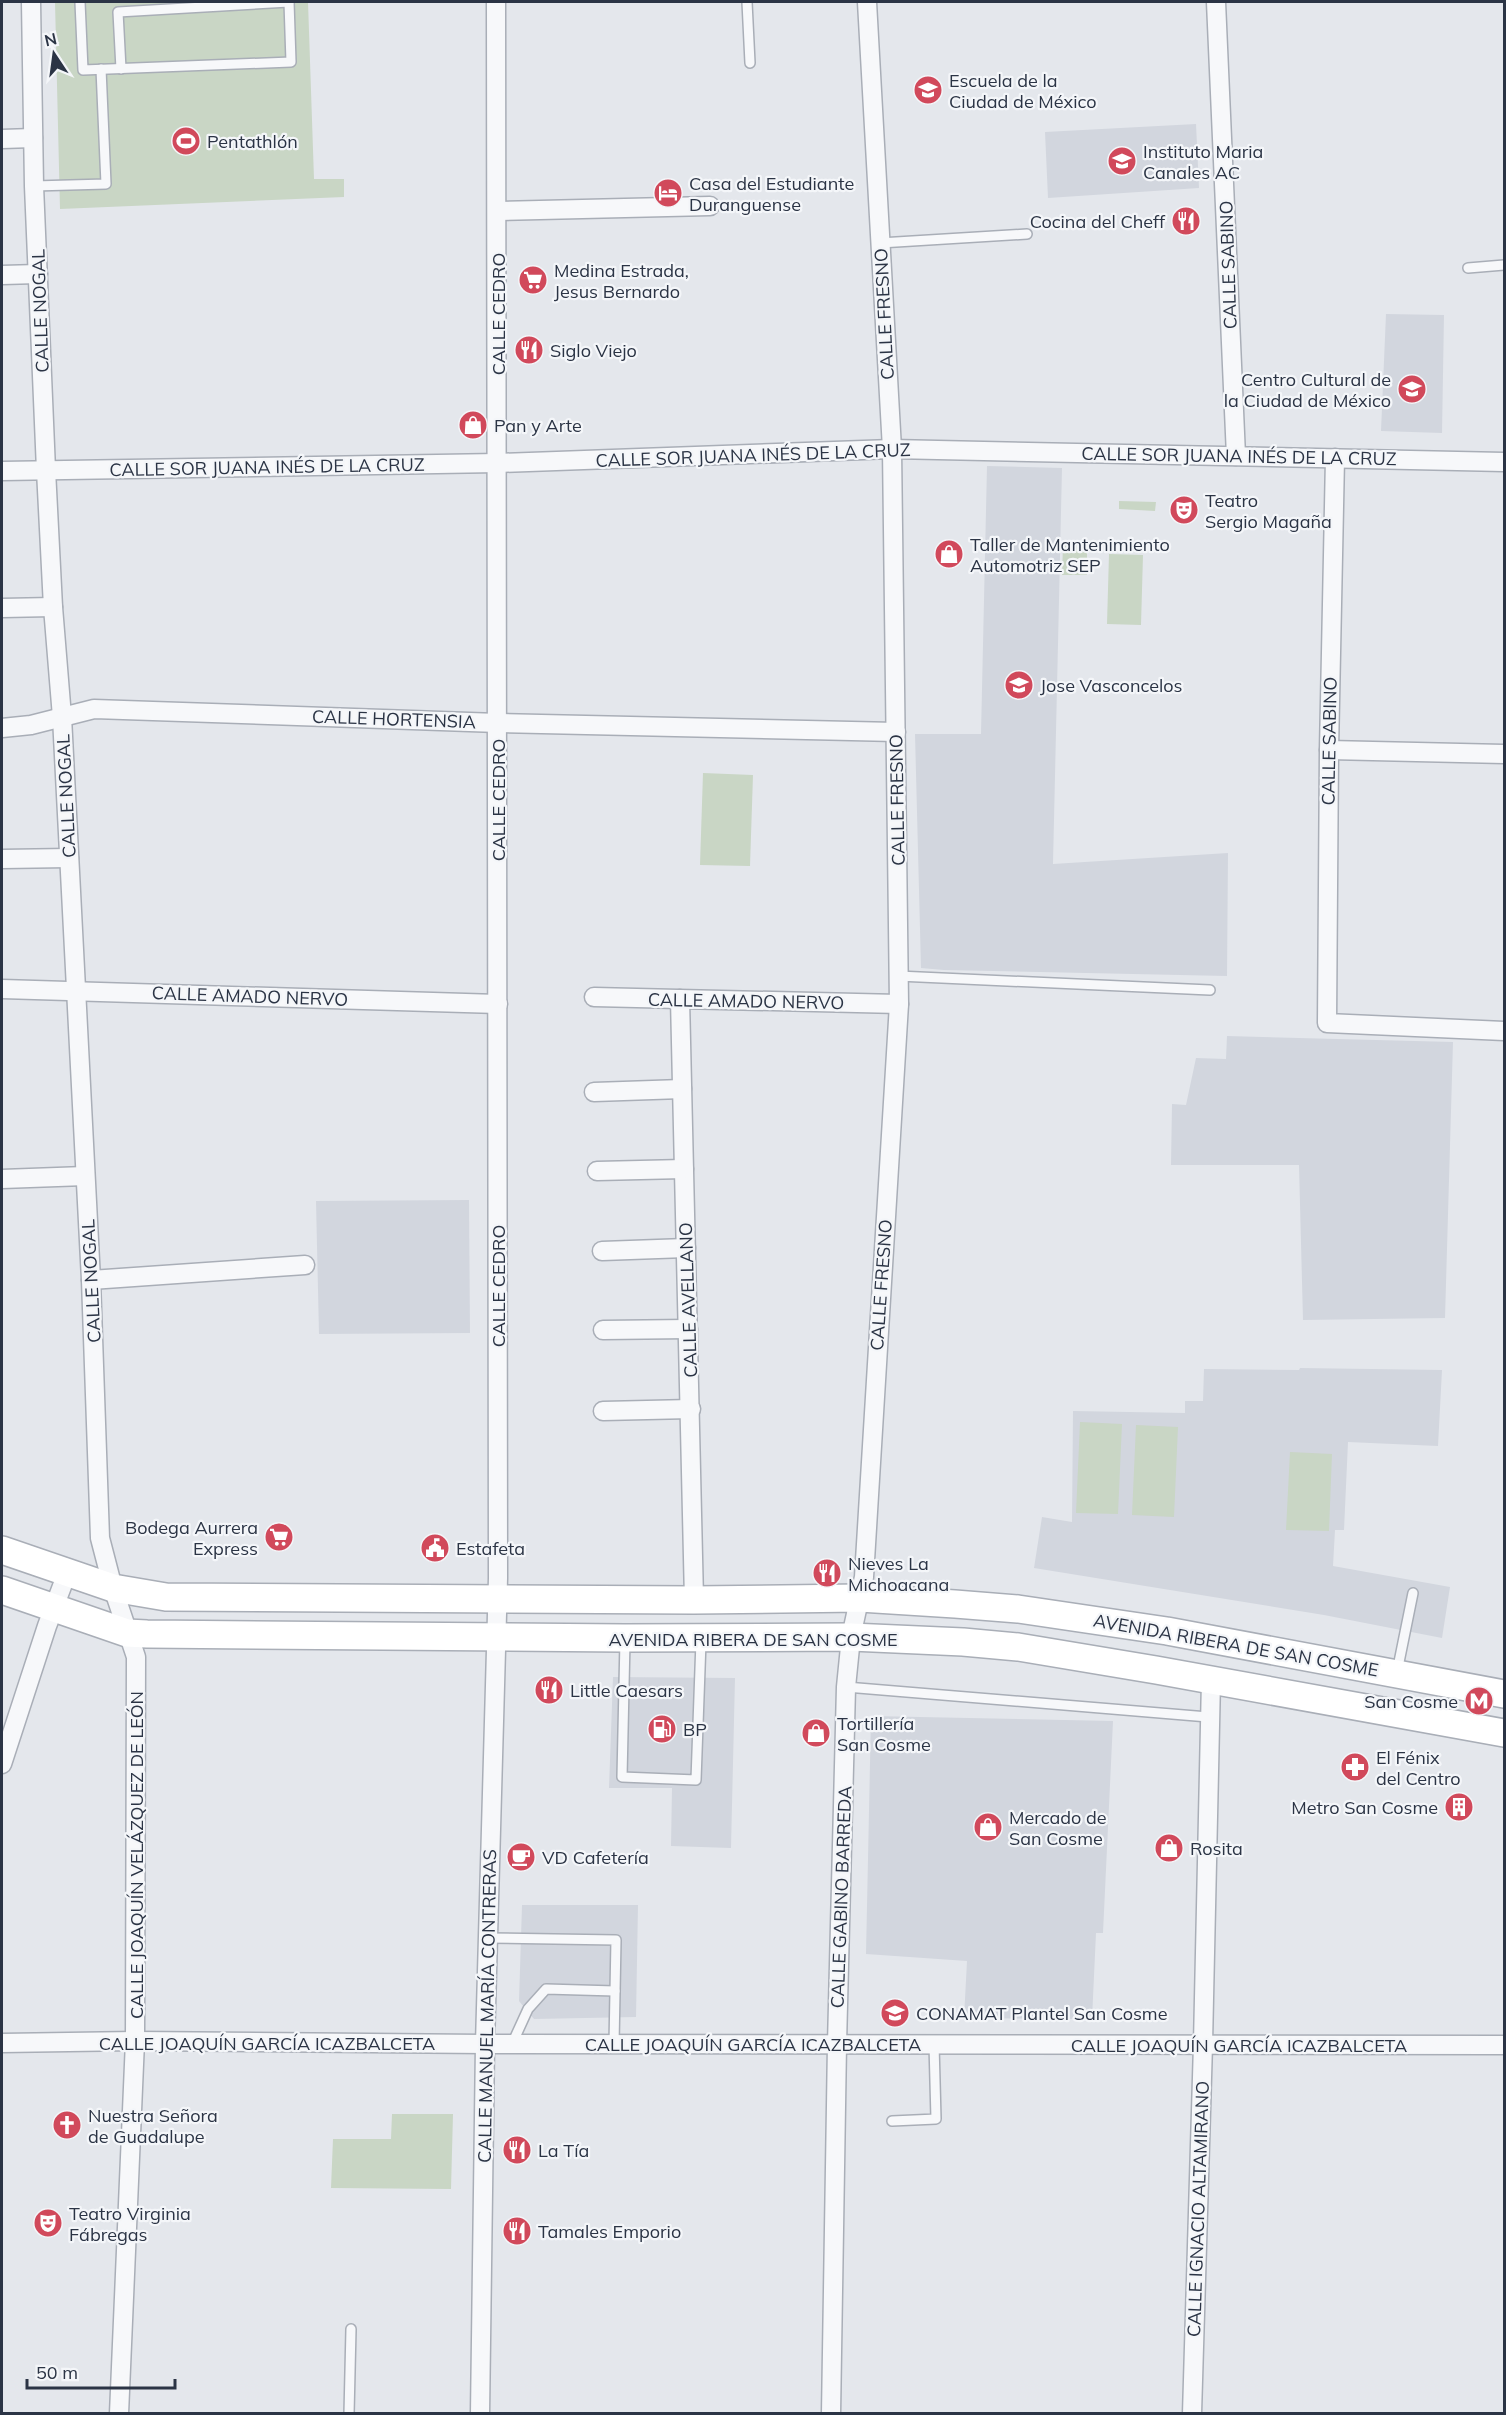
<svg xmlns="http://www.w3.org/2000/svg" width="1506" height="2415" font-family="Mulish,sans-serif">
	<rect width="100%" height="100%" fill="#e4e7ec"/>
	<g fill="#d2d6de">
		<path d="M1196,124L1199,188L1048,198L1045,132Z"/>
		<path d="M1386,314L1444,315L1442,433L1381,431Z"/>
		<path d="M987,466L1062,468L1053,864L1228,853L1227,976L944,970L921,968L915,734H981Z"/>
		<path d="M1227,1036L1453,1042L1445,1318L1303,1320L1299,1165H1171L1172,1104L1186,1105L1196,1058L1226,1059Z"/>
		<path d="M469,1200L470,1333L319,1334L316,1201Z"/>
		<path d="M1300,1368L1442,1370L1438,1446L1348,1442L1344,1530H1335L1333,1566L1450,1587L1442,1638L1324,1615L1034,1568L1042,1517L1072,1522L1073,1411L1185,1413V1401H1203L1204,1369L1299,1370Z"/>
		<path d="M613,1677L735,1678L731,1848L671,1846L672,1788H609Z"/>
		<path d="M871,1716L1113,1721L1103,1933H1096L1092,2019L964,2018L967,1961L866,1954Z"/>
		<path d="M522,1905H638L636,2017L534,2019L519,2001Z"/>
	</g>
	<g fill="#c9d6c5">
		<path d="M55,2H308L314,179H344V197L60,209Z"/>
		<path d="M1119,501L1156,502L1155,511L1119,509Z"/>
		<path d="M1063,545H1087V575H1062Z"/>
		<path d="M1109,554L1143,555L1141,625L1107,624Z"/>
		<path d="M703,773L753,775L750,866L700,865Z"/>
		<path d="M1080,1422L1122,1424L1118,1514L1076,1513Z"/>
		<path d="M1136,1425L1178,1427L1174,1517L1132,1515Z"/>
		<path d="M1290,1452L1332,1454L1329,1531L1286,1530Z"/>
		<path d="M392,2114H453L451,2189L331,2188L333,2139H391Z"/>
	</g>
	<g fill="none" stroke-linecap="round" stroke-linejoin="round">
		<g stroke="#a9aeb7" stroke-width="12">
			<g id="service">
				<path d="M80,2L83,70L291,62L289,2"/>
				<path d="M747,2L750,63"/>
				<path d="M121,69L118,12L289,2"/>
				<path d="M34,186L106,184L101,69"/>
				<path d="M880,243L1027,234"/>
				<path d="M1468,268L1504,265"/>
				<path d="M898,976L1210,990"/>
				<path d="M625,1640L622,1777L696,1780L701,1641"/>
				<path d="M1397,1672L1413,1593"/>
				<path d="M846,1687L1208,1717"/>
				<path d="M488,1938L616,1940L614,2044"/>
				<path d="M512,2044L528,2009L546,1989L615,1991"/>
				<path d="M892,2121L936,2119L934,2044"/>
				<path d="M349,2414L351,2329"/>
			</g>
		</g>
		<g stroke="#a9aeb7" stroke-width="21">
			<g id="minor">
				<path d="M31,2L34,186L46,470L53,607L62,717L91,1280L100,1538L113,1588L136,1657L135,2041L119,2414"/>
				<path d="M1216,2L1236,456"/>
				<path d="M2,139L33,138"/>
				<path d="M498,211L710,206"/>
				<path d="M2,275L38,274"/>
				<path d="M1335,458L1329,750L1327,1023L1504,1031"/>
				<path d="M2,471L498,463L892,449L1504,462"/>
				<path d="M2,608L53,607"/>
				<path d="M2,728L31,725L94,709L498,723L896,732"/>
				<path d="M1329,750L1504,754"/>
				<path d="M2,859L69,858"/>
				<path d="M2,989L498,1004"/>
				<path d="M594,997L899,1004"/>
				<path d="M680,999L694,1600"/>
				<path d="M594,1092L682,1089"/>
				<path d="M597,1171L684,1169"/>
				<path d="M2,1179L85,1176"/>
				<path d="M602,1251L686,1248"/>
				<path d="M91,1280L305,1265"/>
				<path d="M603,1330L688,1329"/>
				<path d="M603,1411L691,1409"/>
				<path d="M2,1764L47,1626L67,1573"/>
				<path d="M2,2043L135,2041L485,2044L1504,2045"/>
				<path d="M480,2414L485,2044L498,1578L496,2"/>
				<path d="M831,2414L837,2044L846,1687L851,1637L864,1577L899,1004L892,449L867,2"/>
				<path d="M1192,2414L1203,2044L1211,1680"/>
			</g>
		</g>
		<g stroke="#a9aeb7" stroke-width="30">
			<g id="secondary">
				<path d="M2,1550L113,1588L166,1597L694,1600L860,1598L955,1604L1018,1609L1167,1631L1504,1694"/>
				<path d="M2,1590L127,1633L147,1634L625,1638L851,1637L963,1642L1018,1647L1156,1670L1504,1733"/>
			</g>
		</g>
		<use href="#service" stroke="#f7f8fa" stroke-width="9"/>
		<use href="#minor" stroke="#f7f8fa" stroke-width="18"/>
		<use href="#secondary" stroke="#fff" stroke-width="27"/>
	</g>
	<defs>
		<g id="school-disc" transform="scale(1.5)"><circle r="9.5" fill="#d1495b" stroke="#f4f6f9"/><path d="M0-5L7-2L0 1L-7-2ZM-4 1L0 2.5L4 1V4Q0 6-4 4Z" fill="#fff"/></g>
		<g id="stadium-disc" transform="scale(1.5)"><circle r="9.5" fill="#d1495b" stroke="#f4f6f9"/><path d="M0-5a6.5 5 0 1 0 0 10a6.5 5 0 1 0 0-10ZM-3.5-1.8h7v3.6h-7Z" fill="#fff"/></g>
		<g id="hotel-disc" transform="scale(1.5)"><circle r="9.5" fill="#d1495b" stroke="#f4f6f9"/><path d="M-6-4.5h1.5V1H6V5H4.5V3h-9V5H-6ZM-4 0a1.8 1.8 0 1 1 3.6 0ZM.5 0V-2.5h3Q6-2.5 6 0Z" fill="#fff"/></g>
		<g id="restaurant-disc" transform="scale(1.5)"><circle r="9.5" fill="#d1495b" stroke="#f4f6f9"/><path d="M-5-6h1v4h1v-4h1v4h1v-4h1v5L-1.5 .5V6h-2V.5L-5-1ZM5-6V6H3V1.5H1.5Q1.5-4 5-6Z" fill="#fff"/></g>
		<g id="supermarket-disc" transform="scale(1.5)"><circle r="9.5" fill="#d1495b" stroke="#f4f6f9"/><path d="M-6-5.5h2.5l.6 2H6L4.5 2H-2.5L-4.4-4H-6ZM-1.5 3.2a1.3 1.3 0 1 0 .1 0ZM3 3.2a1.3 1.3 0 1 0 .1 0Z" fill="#fff"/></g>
		<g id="shop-disc" transform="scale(1.5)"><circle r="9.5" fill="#d1495b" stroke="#f4f6f9"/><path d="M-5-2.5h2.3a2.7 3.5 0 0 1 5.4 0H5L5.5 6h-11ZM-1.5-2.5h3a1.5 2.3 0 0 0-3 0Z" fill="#fff"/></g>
		<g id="theatre-disc" transform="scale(1.5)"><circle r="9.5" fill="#d1495b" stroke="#f4f6f9"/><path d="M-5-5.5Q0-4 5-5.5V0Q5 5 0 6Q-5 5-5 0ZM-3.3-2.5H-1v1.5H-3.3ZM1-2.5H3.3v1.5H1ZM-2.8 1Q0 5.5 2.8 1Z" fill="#fff"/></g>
		<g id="civic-disc" transform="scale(1.5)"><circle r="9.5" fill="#d1495b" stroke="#f4f6f9"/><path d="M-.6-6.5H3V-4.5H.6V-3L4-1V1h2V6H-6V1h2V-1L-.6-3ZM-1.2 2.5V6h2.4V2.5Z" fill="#fff"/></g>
		<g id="metro-disc" transform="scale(1.5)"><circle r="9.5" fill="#d1495b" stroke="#f4f6f9"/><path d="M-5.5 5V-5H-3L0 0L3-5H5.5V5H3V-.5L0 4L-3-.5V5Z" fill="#fff"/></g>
		<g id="fuel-disc" transform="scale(1.5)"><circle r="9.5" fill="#d1495b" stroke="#f4f6f9"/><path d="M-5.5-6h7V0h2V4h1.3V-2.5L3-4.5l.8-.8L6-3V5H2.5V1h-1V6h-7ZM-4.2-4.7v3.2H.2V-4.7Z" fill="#fff"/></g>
		<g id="pharmacy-disc" transform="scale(1.5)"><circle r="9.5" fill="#d1495b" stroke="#f4f6f9"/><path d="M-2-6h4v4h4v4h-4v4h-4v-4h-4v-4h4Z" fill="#fff"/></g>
		<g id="building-disc" transform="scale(1.5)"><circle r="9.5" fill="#d1495b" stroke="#f4f6f9"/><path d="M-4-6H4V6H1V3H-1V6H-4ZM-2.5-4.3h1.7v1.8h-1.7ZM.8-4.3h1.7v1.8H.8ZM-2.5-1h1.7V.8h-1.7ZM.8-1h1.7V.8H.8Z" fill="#fff"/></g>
		<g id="cafe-disc" transform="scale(1.5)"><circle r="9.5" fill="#d1495b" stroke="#f4f6f9"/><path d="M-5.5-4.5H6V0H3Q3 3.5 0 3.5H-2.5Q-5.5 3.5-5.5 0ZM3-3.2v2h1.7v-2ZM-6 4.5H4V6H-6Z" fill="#fff"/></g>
		<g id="church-disc" transform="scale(1.5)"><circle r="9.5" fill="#d1495b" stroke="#f4f6f9"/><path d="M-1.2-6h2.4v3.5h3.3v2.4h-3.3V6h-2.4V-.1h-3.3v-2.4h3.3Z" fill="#fff"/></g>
	</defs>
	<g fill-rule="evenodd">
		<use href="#school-disc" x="928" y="90"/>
		<use href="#stadium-disc" x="186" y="141"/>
		<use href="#school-disc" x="1122" y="161"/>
		<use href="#hotel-disc" x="668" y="193"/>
		<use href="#restaurant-disc" x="1186" y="221"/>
		<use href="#supermarket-disc" x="533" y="280"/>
		<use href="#restaurant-disc" x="529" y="350"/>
		<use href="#school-disc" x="1412" y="389"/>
		<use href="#shop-disc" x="473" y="425"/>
		<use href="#theatre-disc" x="1184" y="510"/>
		<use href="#shop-disc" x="949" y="554"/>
		<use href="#school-disc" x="1019" y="685"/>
		<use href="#supermarket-disc" x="279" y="1537"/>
		<use href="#civic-disc" x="435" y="1548"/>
		<use href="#restaurant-disc" x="827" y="1573"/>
		<use href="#restaurant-disc" x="549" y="1690"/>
		<use href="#metro-disc" x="1479" y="1701"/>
		<use href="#fuel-disc" x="662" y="1729"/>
		<use href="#shop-disc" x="816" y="1733"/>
		<use href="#pharmacy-disc" x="1355" y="1767"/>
		<use href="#building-disc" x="1459" y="1807"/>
		<use href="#shop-disc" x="988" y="1827"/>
		<use href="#shop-disc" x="1169" y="1848"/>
		<use href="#cafe-disc" x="521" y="1857"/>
		<use href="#school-disc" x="895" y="2013"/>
		<use href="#church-disc" x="67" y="2125"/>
		<use href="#restaurant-disc" x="517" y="2150"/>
		<use href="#theatre-disc" x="48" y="2223"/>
		<use href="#restaurant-disc" x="517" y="2231"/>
	</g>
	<g text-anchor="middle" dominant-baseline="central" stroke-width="4.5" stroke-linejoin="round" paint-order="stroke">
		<g font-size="18" fill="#2b3445" stroke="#f4f6f9" text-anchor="start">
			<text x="949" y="80">Escuela de la<tspan x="949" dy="21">Ciudad de México</tspan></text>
			<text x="207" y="141">Pentathlón</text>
			<text x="1143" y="151">Instituto Maria<tspan x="1143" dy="21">Canales AC</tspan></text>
			<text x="689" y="183">Casa del Estudiante<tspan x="689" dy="21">Duranguense</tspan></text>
			<text x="1165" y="221" text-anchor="end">Cocina del Cheff</text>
			<text x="554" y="270">Medina Estrada,<tspan x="554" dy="21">Jesus Bernardo</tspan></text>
			<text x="550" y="350">Siglo Viejo</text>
			<text x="1391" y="379" text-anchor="end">Centro Cultural de<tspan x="1391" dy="21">la Ciudad de México</tspan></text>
			<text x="494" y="425">Pan y Arte</text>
			<text x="1205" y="500">Teatro<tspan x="1205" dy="21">Sergio Magaña</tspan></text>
			<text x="970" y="544">Taller de Mantenimiento<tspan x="970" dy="21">Automotriz SEP</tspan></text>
			<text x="1040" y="685">Jose Vasconcelos</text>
			<text x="258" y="1527" text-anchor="end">Bodega Aurrera<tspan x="258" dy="21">Express</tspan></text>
			<text x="456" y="1548">Estafeta</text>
			<text x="848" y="1563">Nieves La<tspan x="848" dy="21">Michoacana</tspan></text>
			<text x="570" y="1690">Little Caesars</text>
			<text x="1458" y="1701" text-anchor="end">San Cosme</text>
			<text x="837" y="1723">Tortillería<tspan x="837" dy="21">San Cosme</tspan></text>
			<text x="683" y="1729">BP</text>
			<text x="1376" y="1757">El Fénix<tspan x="1376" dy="21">del Centro</tspan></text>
			<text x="1438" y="1807" text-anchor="end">Metro San Cosme</text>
			<text x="1009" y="1817">Mercado de<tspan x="1009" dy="21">San Cosme</tspan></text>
			<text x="1190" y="1848">Rosita</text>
			<text x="542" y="1857">VD Cafetería</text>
			<text x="916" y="2013">CONAMAT Plantel San Cosme</text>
			<text x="88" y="2115">Nuestra Señora<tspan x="88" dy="21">de Guadalupe</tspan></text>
			<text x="538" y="2150">La Tía</text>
			<text x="69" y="2213">Teatro Virginia<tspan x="69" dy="21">Fábregas</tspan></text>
			<text x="538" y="2231">Tamales Emporio</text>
		</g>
		<g font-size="18" fill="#2b3445" stroke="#f4f6f9">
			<text transform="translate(1228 265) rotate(-92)">CALLE SABINO</text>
			<text transform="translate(40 311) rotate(-92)">CALLE NOGAL</text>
			<text transform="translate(498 314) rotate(-90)">CALLE CEDRO</text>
			<text transform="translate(884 314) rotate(-93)">CALLE FRESNO</text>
			<text transform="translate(753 455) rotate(-2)">CALLE SOR JUANA INÉS DE LA CRUZ</text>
			<text transform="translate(1239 456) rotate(1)">CALLE SOR JUANA INÉS DE LA CRUZ</text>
			<text transform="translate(267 467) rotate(-1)">CALLE SOR JUANA INÉS DE LA CRUZ</text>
			<text transform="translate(394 719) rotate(2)">CALLE HORTENSIA</text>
			<text transform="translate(1329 741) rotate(-89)">CALLE SABINO</text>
			<text transform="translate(66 796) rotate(-93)">CALLE NOGAL</text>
			<text transform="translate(498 800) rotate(-90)">CALLE CEDRO</text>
			<text transform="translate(897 800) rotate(-91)">CALLE FRESNO</text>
			<text transform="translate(250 996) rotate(2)">CALLE AMADO NERVO</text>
			<text transform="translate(746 1001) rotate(1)">CALLE AMADO NERVO</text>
			<text transform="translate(91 1281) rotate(-93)">CALLE NOGAL</text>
			<text transform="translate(881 1285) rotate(-86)">CALLE FRESNO</text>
			<text transform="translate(498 1286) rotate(-90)">CALLE CEDRO</text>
			<text transform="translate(688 1300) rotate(-92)">CALLE AVELLANO</text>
			<text x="753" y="1639">AVENIDA RIBERA DE SAN COSME</text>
			<text transform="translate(1236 1645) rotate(10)">AVENIDA RIBERA DE SAN COSME</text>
			<text transform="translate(136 1855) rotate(-90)">CALLE JOAQUÍN VELÁZQUEZ DE LEÓN</text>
			<text transform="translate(841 1897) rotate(-88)">CALLE GABINO BARREDA</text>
			<text transform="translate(487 2006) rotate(-89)">CALLE MANUEL MARÍA CONTRERAS</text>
			<text x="267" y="2043">CALLE JOAQUÍN GARCÍA ICAZBALCETA</text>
			<text x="753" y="2044">CALLE JOAQUÍN GARCÍA ICAZBALCETA</text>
			<text x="1239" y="2045">CALLE JOAQUÍN GARCÍA ICAZBALCETA</text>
			<text transform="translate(1198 2209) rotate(-88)">CALLE IGNACIO ALTAMIRANO</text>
		</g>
	</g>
	<rect width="1506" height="2415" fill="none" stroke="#2b3445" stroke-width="6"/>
	<g transform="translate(54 54) rotate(347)" stroke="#f4f6f9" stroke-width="4.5" paint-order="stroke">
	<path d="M0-4.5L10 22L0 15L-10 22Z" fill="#2b3445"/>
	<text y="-9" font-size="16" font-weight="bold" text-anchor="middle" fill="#2b3445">N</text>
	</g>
	<path d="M27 2379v9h148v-9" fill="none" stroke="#2b3445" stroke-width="3"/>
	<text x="36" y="2379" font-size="18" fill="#2b3445" stroke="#f4f6f9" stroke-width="4.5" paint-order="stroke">50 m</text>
</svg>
